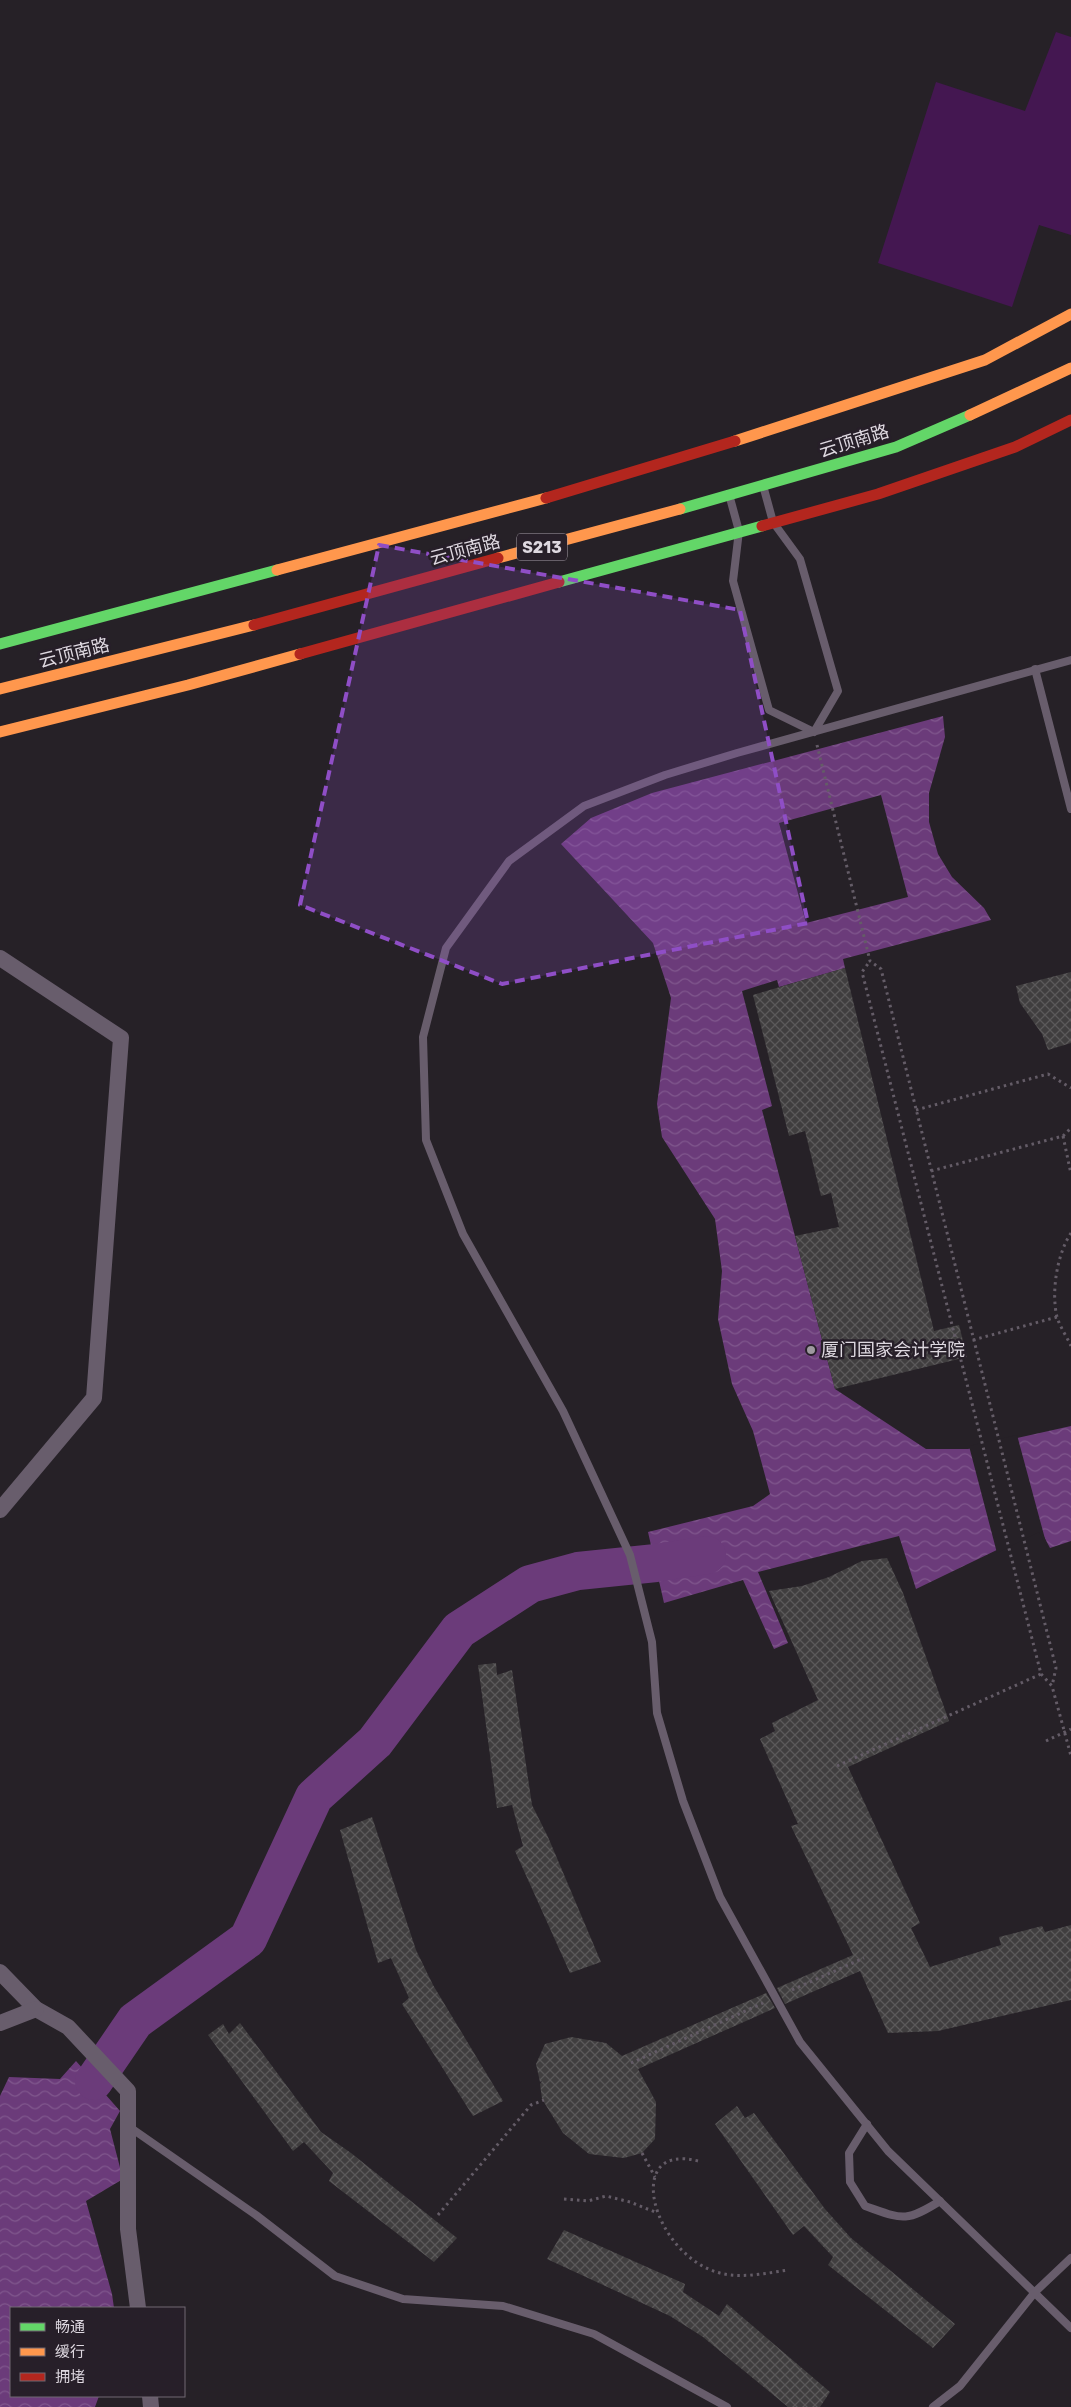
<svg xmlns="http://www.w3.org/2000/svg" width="1071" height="2407" font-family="Rubik,'Noto Sans SC',sans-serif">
	<defs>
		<pattern id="water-waves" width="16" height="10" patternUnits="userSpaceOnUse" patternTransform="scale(1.25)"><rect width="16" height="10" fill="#6b3b7a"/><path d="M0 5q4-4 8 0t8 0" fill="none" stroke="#80578d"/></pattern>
		<pattern id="building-cross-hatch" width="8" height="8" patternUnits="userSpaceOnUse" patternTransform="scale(1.25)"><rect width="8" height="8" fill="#403e3f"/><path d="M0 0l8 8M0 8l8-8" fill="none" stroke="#5b595a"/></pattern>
	</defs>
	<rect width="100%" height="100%" fill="#262127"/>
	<path fill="#441751" d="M1056,32L1071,37V235L1039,225L1012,307L878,263L936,82L1025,111Z"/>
	<g fill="url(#water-waves)" fill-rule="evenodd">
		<path d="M943,716L945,737L929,793V822L938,854L952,877L984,908L991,920L843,959L845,968L779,987L777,980L742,991L772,1106L762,1110L835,1389L926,1449H968L1071,1426V1541L1050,1548L1040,1529L916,1589L899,1536L758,1572L788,1643L774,1649L743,1580L664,1603L648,1532L753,1506L770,1494L753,1431L732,1384L718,1319L722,1271L715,1219L662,1137L657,1104L671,998L653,943L561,844L591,818L652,793ZM881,795L908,897L806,923L779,823Z"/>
		<path d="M76,2061L120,2111L110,2129L123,2179L86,2201L112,2294L114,2308H11V2396H99L95,2407H0V2096L9,2077L60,2079Z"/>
	</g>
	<path fill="#262127" d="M1017,1435L1048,1550L1039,1532L997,1553L969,1446Z"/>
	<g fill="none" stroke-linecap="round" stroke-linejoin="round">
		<path stroke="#6b3b7a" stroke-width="38" d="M94,2081L135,2021L248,1939L314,1797L375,1742L459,1630L530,1584L578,1571L656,1563L707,1555"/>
	</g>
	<g fill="url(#building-cross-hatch)">
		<path d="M845,968L934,1331L959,1325L967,1357L835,1389L795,1236L839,1227L831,1193L821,1196L805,1131L789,1136L753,995Z"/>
		<path d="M1071,972V1043L1048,1050L1042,1034L1020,1003L1016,986Z"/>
		<path d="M887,1558L903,1593L949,1721L848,1767L920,1923L911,1928L930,1967L1001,1945L999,1937L1042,1926L1045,1932L1071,1925V2000L938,2031L888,2033L860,1971L785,2004L777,1988L853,1955L791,1826L798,1824L760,1739L775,1731L772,1723L818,1700L769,1591L802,1586L829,1577L862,1561Z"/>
		<path d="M496,1663L497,1675L512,1670L532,1805L548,1837L601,1962L570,1973L515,1851L523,1846L512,1805L497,1808L478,1665Z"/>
		<path d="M372,1817L416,1950L433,1985L503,2101L473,2116L402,2004L409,1998L391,1958L378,1963L340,1830Z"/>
		<path d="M766,1993L775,2008L638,2069L656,2102L655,2139L642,2153L624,2158L589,2154L563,2133L542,2099L540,2084L542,2081L540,2082L536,2064L545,2044L571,2037L606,2043L622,2056Z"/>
		<path d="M240,2023L321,2132L351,2153L457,2238L434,2262L329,2181L333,2173L304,2142L293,2151L208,2035L223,2024L229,2034Z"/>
		<path d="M737,2106L745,2118L754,2113L825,2209L851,2238L955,2324L933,2348L828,2265L833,2257L804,2226L793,2235L715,2124Z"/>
		<path d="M564,2230L685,2284L683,2292L719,2316L727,2304L830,2392L820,2407H788L703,2337L670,2316L547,2259Z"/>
	</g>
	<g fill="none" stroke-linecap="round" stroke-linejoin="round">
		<g stroke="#645c67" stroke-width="3" stroke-dasharray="2.5 4" stroke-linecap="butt">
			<path d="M817,745L870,961L881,969L1056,1668L1052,1686"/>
			<path d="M916,1110L1048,1074L1071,1088"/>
			<path d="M1063,1136L1071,1174"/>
			<path d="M931,1171L1063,1136L1071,1128"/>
			<path d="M1071,1233C1057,1254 1051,1292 1057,1317C1060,1327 1067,1337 1071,1346"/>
			<path d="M973,1340L1057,1317"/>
			<path d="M1041,1674L1052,1686L1071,1756"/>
			<path d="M1046,1741L1071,1729"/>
			<path d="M837,1766L1041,1674L862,972L870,961"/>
			<path d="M792,1990L864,1958"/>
			<path d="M631,2063L763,2003"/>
			<path d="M642,2153L655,2177"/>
			<path d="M698,2161C620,2141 654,2260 724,2274C744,2278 768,2273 788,2270"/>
			<path d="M564,2199L588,2201L606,2196L630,2202L655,2212"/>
			<path d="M438,2215L531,2105L544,2100"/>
		</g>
		<g stroke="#685d6c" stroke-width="8">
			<path d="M730,498L739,531L733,581L769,710L814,732L838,691L800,559L773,522L764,489"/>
			<path d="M1071,660L737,753L665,775L584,806L509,861L446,948L423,1037L426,1140L463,1234L563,1411L630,1555L652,1642L657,1713L683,1801L720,1897L800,2042L888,2151L1071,2328"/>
			<path d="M1035,669L1071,809"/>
			<path d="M867,2124L849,2153L850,2182L865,2206C902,2219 905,2223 940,2201"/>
			<path d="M128,2126L256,2215L335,2276L403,2299L503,2306L594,2334L727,2407"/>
			<path d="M933,2407L960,2386L1035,2292L1071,2258"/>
		</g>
		<g stroke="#685d6c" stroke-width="16">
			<path d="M0,958L121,1038L94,1398L0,1510"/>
			<path d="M0,1972L36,2009L68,2027L128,2091V2229L138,2308"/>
			<path d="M0,2023L36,2009"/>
			<path d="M150,2396L151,2407"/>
		</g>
		<g stroke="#63d668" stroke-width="11">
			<path d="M680,509L896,447L970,415"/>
			<path d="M559,582L762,526"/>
			<path d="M0,644L277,570"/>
		</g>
		<g stroke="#ff974d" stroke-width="11">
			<path d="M970,415L1071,368"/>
			<path d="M735,441L985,360L1071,314"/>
			<path d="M498,558L680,509"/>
			<path d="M277,570L546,498"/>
			<path d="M0,689L254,625"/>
			<path d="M0,732L188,685L300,654"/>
		</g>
		<g stroke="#b3261e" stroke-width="11">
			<path d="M546,498L735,441"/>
			<path d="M762,526L878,494L1015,447L1071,420"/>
			<path d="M254,625L498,558"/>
			<path d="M300,654L559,582"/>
		</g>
	</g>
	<path fill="#8f4ec6" fill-opacity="0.2" stroke="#8f4ec6" stroke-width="4" stroke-dasharray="10 6" stroke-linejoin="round" d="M379,545L740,610L808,923L502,984L300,905Z"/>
	<circle fill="#9e989f" stroke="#271f29" stroke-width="2" cx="811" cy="1350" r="5"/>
	<g text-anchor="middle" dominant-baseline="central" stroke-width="5" stroke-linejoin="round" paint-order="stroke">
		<rect fill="#271f29" stroke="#a7a0a9" stroke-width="1" x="517" y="533.5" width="50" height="27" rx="4"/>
		<g font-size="16" font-weight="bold" fill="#ded8e0">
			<text x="542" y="547">S213</text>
		</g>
		<g font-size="18" fill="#ded8e0" stroke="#271f29">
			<text transform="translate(854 441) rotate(-17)">云顶南路</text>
			<text transform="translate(465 550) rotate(-15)">云顶南路</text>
			<text transform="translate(74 653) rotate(-14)">云顶南路</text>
		</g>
		<g font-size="18" fill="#ded8e0" stroke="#271f29" text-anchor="start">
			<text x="821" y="1350">厦门国家会计学院</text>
		</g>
	</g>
	<rect x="10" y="2307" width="175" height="90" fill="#271f29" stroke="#706972"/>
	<rect x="20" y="2323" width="25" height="8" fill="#63d668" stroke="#706972"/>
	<text x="55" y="2332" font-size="15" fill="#ded8e0">畅通</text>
	<rect x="20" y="2348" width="25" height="8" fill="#ff974d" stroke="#706972"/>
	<text x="55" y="2357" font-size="15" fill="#ded8e0">缓行</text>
	<rect x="20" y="2373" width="25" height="8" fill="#b3261e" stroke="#706972"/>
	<text x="55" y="2382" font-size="15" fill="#ded8e0">拥堵</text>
</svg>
